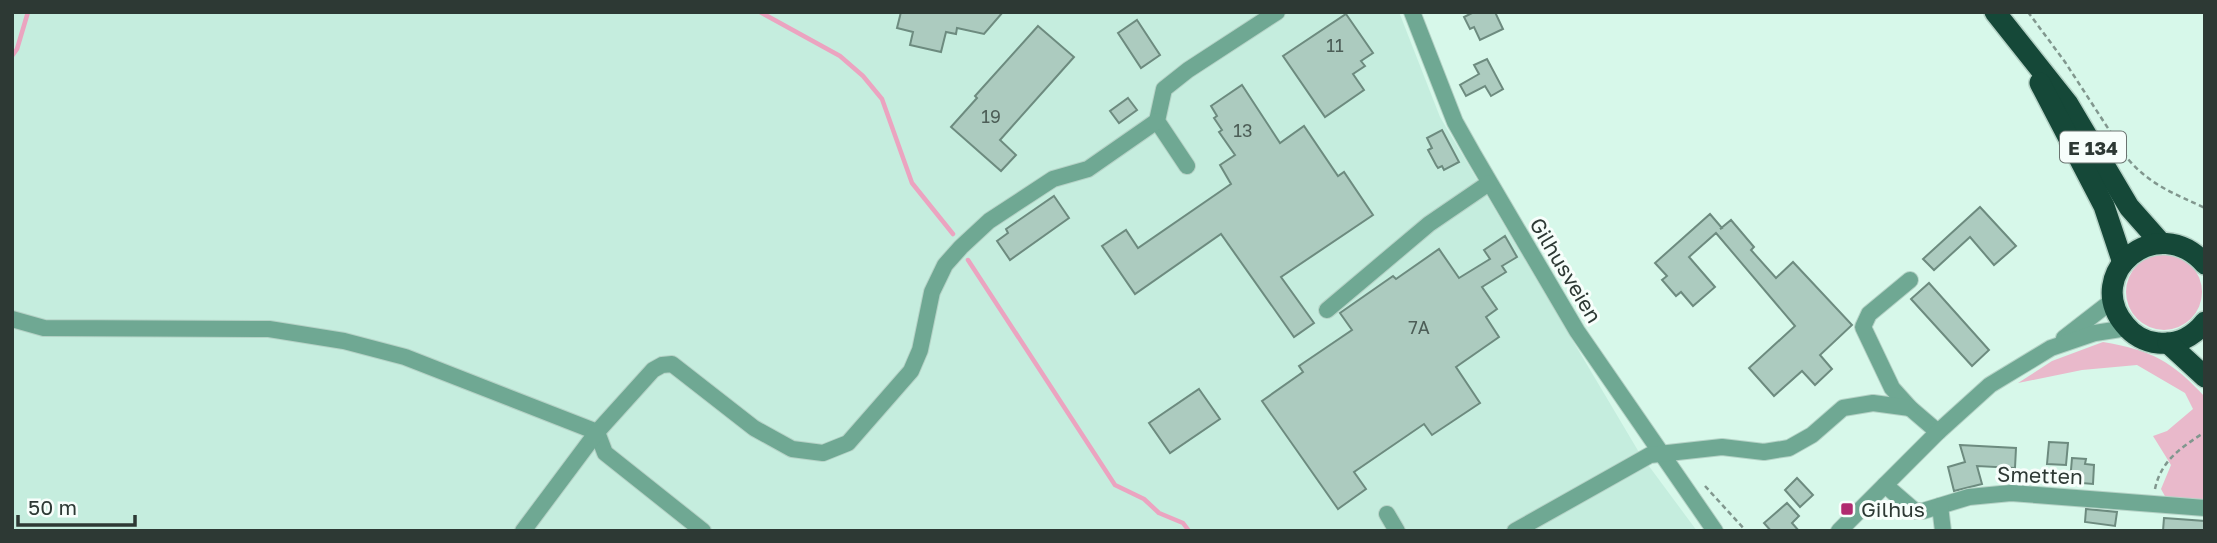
<svg xmlns="http://www.w3.org/2000/svg" width="2217" height="543" font-family="'Golos Text',sans-serif">
	<rect width="100%" height="100%" fill="#d7f8ea"/>
	<path fill="#c5edde" d="M12,12H1399L1440,117L1640,454L1697,531H12Z"/>
	<g fill="#e9b9cb">
		<circle cx="2164" cy="292" r="38"/>
		<path d="M2103,342C2151,350 2172,361 2205,397V503L2166,498L2161,489L2171,465L2153,436L2167,431L2193,409L2185,393L2137,365L2082,370L2018,383L2052,361Z"/>
	</g>
	<g fill="none" stroke-linecap="round" stroke-linejoin="round">
		<g stroke="#eba4c0" stroke-width="4.5">
			<path d="M760,12L840,56L863,76L882,99L912,183L953,234"/>
			<path d="M12,56L17,49L28,12"/>
			<path d="M968,260L1115,485L1144,499L1159,513L1183,523L1189,531"/>
		</g>
	</g>
	<g fill="#accbbf" stroke="#6d8b7f" stroke-width="2">
		<path d="M901,12H1003L984,34L957,28L956,34L946,32L941,52L910,45L913,32L897,28Z"/>
		<path d="M1474,12H1495L1503,29L1480,40L1474,27L1470,29L1464,17Z"/>
		<path d="M1346,14L1373,53L1361,61L1365,66L1353,74L1364,90L1325,117L1283,56Z"/>
		<path d="M1137,20L1160,55L1141,68L1118,33Z"/>
		<path d="M1038,26L1074,57L1000,140L1016,155L1001,171L951,127L977,98L975,96Z"/>
		<path d="M1487,59L1503,89L1491,96L1485,86L1466,96L1460,85L1479,74L1474,65Z"/>
		<path d="M1242,85L1280,143L1304,126L1338,176L1344,172L1373,215L1281,277L1314,323L1294,337L1221,234L1135,294L1102,246L1126,230L1138,248L1231,184L1220,165L1235,155L1219,132L1222,130L1214,118L1217,116L1211,106Z"/>
		<path d="M1128,98L1137,110L1119,123L1110,111Z"/>
		<path d="M1442,130L1459,162L1444,170L1442,166L1438,168L1436,165L1428,150L1432,148L1427,138Z"/>
		<path d="M1054,196L1069,218L1010,260L997,241L1008,233L1006,229Z"/>
		<path d="M1980,207L2016,246L1994,265L1970,237L1934,270L1923,259Z"/>
		<path d="M1710,214L1722,228L1720,229L1731,220L1754,247L1751,250L1776,278L1793,262L1852,325L1820,355L1832,369L1815,385L1802,371L1774,396L1749,368L1795,326L1716,233L1689,257L1715,287L1693,306L1681,292L1676,296L1662,280L1667,276L1655,263Z"/>
		<path d="M1505,236L1517,257L1502,266L1506,272L1482,287L1497,309L1486,317L1499,337L1456,367L1480,403L1432,435L1424,424L1354,472L1366,489L1338,509L1262,401L1303,372L1299,366L1352,330L1340,313L1393,276L1396,279L1439,249L1459,278L1490,259L1484,250Z"/>
		<path d="M1929,283L1989,350L1972,366L1911,299Z"/>
		<path d="M1199,389L1220,419L1170,453L1149,423Z"/>
		<path d="M2049,442L2068,443L2066,465L2047,464Z"/>
		<path d="M1960,445L2016,448L2015,468L1977,466L1982,484L1954,491L1948,467L1965,462Z"/>
		<path d="M2072,458L2086,459L2085,464L2094,465L2093,484L2070,482Z"/>
		<path d="M1797,478L1813,495L1800,507L1785,490Z"/>
		<path d="M1787,503L1799,516L1792,523L1799,531H1771L1764,523Z"/>
		<path d="M2086,509L2117,512L2115,526L2085,522Z"/>
		<path d="M2164,518L2205,521V531H2163Z"/>
	</g>
	<g fill="none" stroke-linecap="round" stroke-linejoin="round">
		<g stroke="#b5d2c6" stroke-width="18">
			<g id="minor">
				<path d="M1412,12L1455,122L1473,154L1577,331L1715,531"/>
				<path d="M1187,166L1157,121L1164,89L1188,70L1277,12"/>
				<path d="M1910,280L1869,314L1863,327L1892,388L1910,408L1938,432"/>
				<path d="M1327,310L1429,224L1489,183"/>
				<path d="M12,319L44,328L269,329L344,341L405,357L597,432L605,453L703,531"/>
				<path d="M2064,338L2113,300"/>
				<path d="M1885,485L1915,511H1923L1969,497L2011,493L2205,508"/>
				<path d="M1940,506L1943,531"/>
				<path d="M1387,514L1397,531"/>
				<path d="M523,531L597,432L653,370L662,365L672,364L754,428L792,449L823,453L848,443L911,371L920,350L932,292L945,265L961,247L989,221L1053,179L1088,169L1157,121"/>
				<path d="M1515,531L1650,455L1722,447L1764,452L1789,448L1812,435L1843,408L1873,403L1910,408"/>
				<path d="M1839,531L1938,432L1990,385L2051,348L2095,333L2127,328"/>
			</g>
		</g>
		<g stroke="#b5d2c6" stroke-width="24">
			<g id="highway">
				<path d="M1995,12L2068,104L2129,207L2160,242"/>
				<path d="M2040,83L2104,206L2123,263"/>
				<path d="M2205,264C2157,210 2082,274 2125,325C2133,335 2145,342 2158,343C2176,345 2193,337 2205,322"/>
				<path d="M2168,343L2205,377"/>
			</g>
		</g>
		<g stroke="#81978e" stroke-width="2.5" stroke-dasharray="5 3.5" stroke-linecap="butt">
			<path d="M2028,12L2065,62L2128,159C2150,185 2175,194 2205,208"/>
			<path d="M1705,486L1746,531"/>
			<path d="M2155,489C2161,460 2182,447 2205,432"/>
		</g>
		<use href="#minor" stroke="#6fa893" stroke-width="16"/>
		<use href="#highway" stroke="#154838" stroke-width="21"/>
	</g>
	<rect fill="#b02a6f" stroke="#f7fefb" stroke-width="2.5" x="1840" y="502" width="14" height="14" rx="3.5"/>
	<g text-anchor="middle" dominant-baseline="central" stroke-width="6" stroke-linejoin="round" paint-order="stroke">
		<g font-size="18" fill="#4d5e57">
			<text x="1335" y="45">11</text>
			<text x="991" y="116">19</text>
			<text x="1243" y="130">13</text>
			<text x="1419" y="327">7A</text>
		</g>
		<rect fill="#f7fefb" stroke="#6a7470" stroke-width="2" x="2060" y="131.5" width="66" height="31" rx="5"/>
		<g font-size="19" font-weight="bold" fill="#2d3934">
			<text x="2093" y="147">E 134</text>
		</g>
		<g font-size="21" fill="#2d3934" stroke="#f7fefb">
			<text transform="translate(1566 270) rotate(59)">Gilhusveien</text>
			<text transform="translate(2040 475) rotate(2)">Smetten</text>
		</g>
		<g font-size="21" fill="#2d3934" stroke="#f7fefb" text-anchor="start">
			<text x="1861" y="509">Gilhus</text>
		</g>
	</g>
	<rect width="2217" height="543" fill="none" stroke="#2d3934" stroke-width="28"/>
	<path d="M18 515v10h117v-10" fill="none" stroke="#2d3934" stroke-width="3.5"/>
	<text x="28" y="515" font-size="21" fill="#2d3934" stroke="#f7fefb" stroke-width="5" paint-order="stroke">50 m</text>
</svg>
